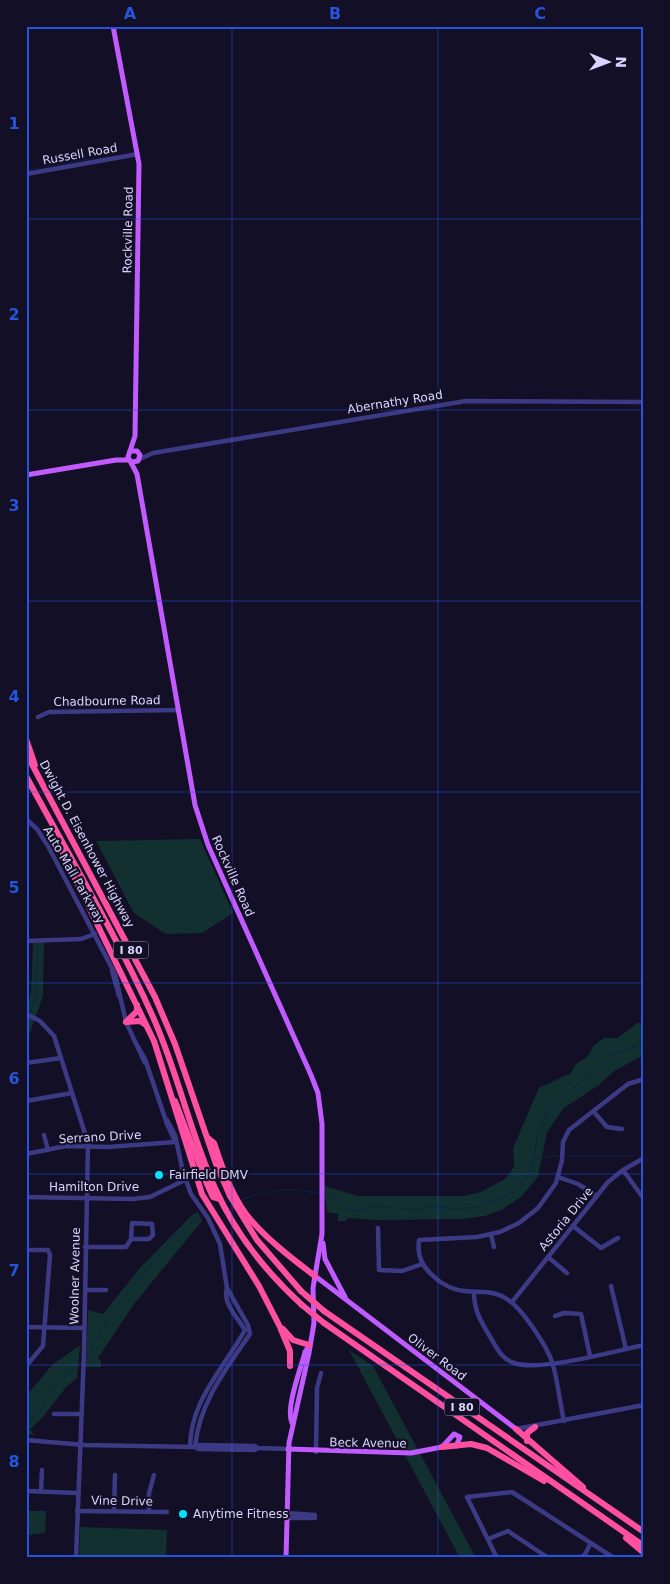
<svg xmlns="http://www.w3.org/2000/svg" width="670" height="1584" font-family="'DejaVu Sans',sans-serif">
	<rect width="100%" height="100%" fill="#130f26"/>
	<g fill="#12302f">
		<path d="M200,839L233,913L202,933L166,934L134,913L96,841Z"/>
		<path d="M33,943H44L43,996L26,1044V1009L31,993Z"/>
		<path d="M637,1023H644V1055L614,1071L599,1085L564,1108L547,1132L538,1177L521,1197L503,1209L485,1216L463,1219L378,1220L347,1218V1221H338V1214L327,1212L324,1186L358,1196H464L481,1192L505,1179L510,1173L514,1167L513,1148L539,1088L571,1073L576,1064L588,1056L594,1045L604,1038H618Z"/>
		<path d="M198,1212L202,1221L134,1304L98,1358L101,1361V1367H86L88,1310L103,1314L140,1268L191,1216Z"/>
		<path d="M80,1345L77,1378L66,1387L42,1418L30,1429L34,1435L26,1434V1396L52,1365Z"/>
		<path d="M349,1350L373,1366L476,1558H460Z"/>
		<path d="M26,1511H46L45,1533L26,1535Z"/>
		<path d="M80,1527L167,1530L166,1558H79Z"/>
	</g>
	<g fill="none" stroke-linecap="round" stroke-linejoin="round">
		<g stroke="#0c2248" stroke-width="1">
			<path d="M45,167L93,158"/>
			<path d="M26,170L40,168"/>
			<path d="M30,1014L36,993L38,946"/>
			<path d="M26,1027L29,1018"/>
			<path d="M566,1156H633"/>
			<path d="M535,1158L559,1156"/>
			<path d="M324,1195L340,1200L348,1209L360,1211L377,1206L413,1210L433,1206L456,1209L478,1207L508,1196L519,1188L532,1169L538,1133L547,1113L558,1098L593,1075L613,1055L644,1043"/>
			<path d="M241,1200C271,1189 289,1187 320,1194"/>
			<path d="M86,1359L110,1314L175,1236L202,1214"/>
			<path d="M26,1422L42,1408L51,1389L81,1363"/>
		</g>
		<g stroke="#3d3a85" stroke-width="4.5">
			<path d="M26,174L138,154"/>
			<path d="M140,459L153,453L466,401L644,402"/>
			<path d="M38,717L49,712L178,710"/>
			<path d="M26,819L37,829L48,846L115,974L126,1022L145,1063"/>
			<path d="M26,941L81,939L95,934"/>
			<path d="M112,971L119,996"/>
			<path d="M26,1014L40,1021L54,1036L88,1143L84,1353L76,1558"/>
			<path d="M137,1045L145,1059L167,1124L175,1141"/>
			<path d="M26,1063L61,1058"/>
			<path d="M26,1101L72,1093"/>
			<path d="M594,1112L607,1127L622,1129"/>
			<path d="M167,1120L175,1135L183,1172L191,1194L208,1218L220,1244L227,1288C222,1303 238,1318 245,1330C224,1368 190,1401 190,1447"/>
			<path d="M44,1135L48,1150"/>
			<path d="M26,1154L66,1146L108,1147L175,1142"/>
			<path d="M623,1170L644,1199"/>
			<path d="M558,1177L578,1184L597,1196"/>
			<path d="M26,1197L132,1199L150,1197L187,1179"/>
			<path d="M573,1226L601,1248L618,1238"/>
			<path d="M378,1228L379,1270L402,1271L422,1264"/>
			<path d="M491,1235L494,1247"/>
			<path d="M85,1247H126L131,1239H149L153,1235L152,1224L132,1223L131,1239"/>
			<path d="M26,1250H48L50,1255L43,1346L26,1366"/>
			<path d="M548,1257L567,1273"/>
			<path d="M611,1286L626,1349"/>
			<path d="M85,1290H106"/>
			<path d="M474,1292C474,1310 480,1320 489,1335C496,1346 501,1359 514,1363C540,1372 615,1351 644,1345"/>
			<path d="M512,1302L608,1182L623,1170L644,1158"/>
			<path d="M555,1316L564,1313L581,1314L590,1356"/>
			<path d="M26,1327L84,1328"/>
			<path d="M54,1414H80"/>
			<path d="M564,1421C560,1403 558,1383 553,1365C549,1349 524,1312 511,1302C486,1281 462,1305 431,1274C421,1265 417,1254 419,1240L477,1237L500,1232L519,1223L538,1208L556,1183L562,1160L563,1142L569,1130L628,1084L644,1079"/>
			<path d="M516,1429L644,1405"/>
			<path d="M26,1440L84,1445L195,1447L198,1449L255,1450L258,1448"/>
			<path d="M195,1447C199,1403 226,1369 250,1334L248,1325L227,1288"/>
			<path d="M195,1447L200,1445L255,1446L258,1448L288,1449"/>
			<path d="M316,1452L317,1388L321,1373"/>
			<path d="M26,1491L78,1493"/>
			<path d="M41,1491L42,1470"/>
			<path d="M77,1511L167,1512"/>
			<path d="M114,1511L115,1475"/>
			<path d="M149,1512V1493L154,1475"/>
			<path d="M286,1513L315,1515"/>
			<path d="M286,1518H315"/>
			<path d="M488,1539L508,1531L547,1557H580L584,1556L591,1543"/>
			<path d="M497,1558L467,1497L512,1492L614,1558"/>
		</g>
		<g stroke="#c25bff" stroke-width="5">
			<path d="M113,26L139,164L135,436L128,457L137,474L195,805L208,845L311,1075L318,1093L322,1124V1234L313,1288L314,1323L309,1353L289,1443L286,1558"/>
			<path d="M130,451H137L140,455L138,461L132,462"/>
			<path d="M26,475L116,460H129"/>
			<path d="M323,1243L325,1259L345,1297"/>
			<path d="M315,1276L516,1429"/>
			<path d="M292,1423C285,1409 301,1368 305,1352L309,1346"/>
			<path d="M288,1449L411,1453L442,1447L454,1434L460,1437L456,1446"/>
		</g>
		<g stroke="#ff4fa3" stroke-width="6">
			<path d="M26,739L35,765"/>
			<path d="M26,753L155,997L175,1044L216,1164L230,1196L257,1240L301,1291"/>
			<path d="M26,776C69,856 116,934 153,1017C178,1073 190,1133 215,1188C235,1233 266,1272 302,1305"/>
			<path d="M61,845L63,854L154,1041L202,1194L259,1286L280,1327L290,1351V1366"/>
			<path d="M126,1022L137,1011V1005"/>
			<path d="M126,1022L140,1021L146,1025"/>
			<path d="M175,1101L207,1184L213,1197L220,1199"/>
			<path d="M208,1138L214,1143C222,1167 231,1194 246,1214C264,1237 291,1258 315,1276"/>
			<path d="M324,1311L644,1532"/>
			<path d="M324,1323L644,1546"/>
			<path d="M283,1329L293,1340L309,1345"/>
			<path d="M516,1429L583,1487"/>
			<path d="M527,1441V1433L535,1427"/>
			<path d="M442,1447L471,1444L487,1448L544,1481"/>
			<path d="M626,1538L644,1553"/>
		</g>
		<g stroke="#ff4fa3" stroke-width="6">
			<path d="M301,1291L324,1311"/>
			<path d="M302,1305L324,1323"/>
		</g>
	</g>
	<path fill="none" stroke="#2655da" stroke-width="1" stroke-opacity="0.55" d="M232,26V1558M438,26V1558M26,219H644M26,410H644M26,601H644M26,792H644M26,983H644M26,1174H644M26,1365H644"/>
	<g fill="#00e5ff" stroke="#130f26" stroke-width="2">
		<circle cx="159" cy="1175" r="5"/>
		<circle cx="183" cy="1514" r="5"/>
	</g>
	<g text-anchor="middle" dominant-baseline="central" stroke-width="4.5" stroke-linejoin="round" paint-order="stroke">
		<g fill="#130f26" stroke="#9e99be" stroke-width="1">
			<rect x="113.5" y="941.5" width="35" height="17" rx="4"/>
			<rect x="444.5" y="1398.5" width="35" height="17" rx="4"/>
		</g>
		<g font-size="11" font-weight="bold" fill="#d9d4ff">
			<text x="131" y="950">I 80</text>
			<text x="462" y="1407">I 80</text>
		</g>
		<g font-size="12" fill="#d9d4ff" stroke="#130f26">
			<text transform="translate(80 154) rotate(-10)">Russell Road</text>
			<text transform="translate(128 230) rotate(-89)">Rockville Road</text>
			<text transform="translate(395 402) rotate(-9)">Abernathy Road</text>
			<text transform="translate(107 701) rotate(-1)">Chadbourne Road</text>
			<text transform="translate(87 844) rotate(62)">Dwight D. Eisenhower Highway</text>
			<text transform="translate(74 875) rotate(60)">Auto Mall Parkway</text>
			<text transform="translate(233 876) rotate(66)">Rockville Road</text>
			<text transform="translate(100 1137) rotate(-3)">Serrano Drive</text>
			<text x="94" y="1187">Hamilton Drive</text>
			<text transform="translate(566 1219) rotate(-51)">Astoria Drive</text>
			<text transform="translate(75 1276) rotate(-89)">Woolner Avenue</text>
			<text transform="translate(437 1357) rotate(37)">Oliver Road</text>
			<text transform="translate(368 1443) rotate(1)">Beck Avenue</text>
			<text transform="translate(122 1501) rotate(1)">Vine Drive</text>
		</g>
		<g font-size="12" fill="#d9d4ff" stroke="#130f26" text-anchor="start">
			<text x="169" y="1175">Fairfield DMV</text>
			<text x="193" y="1514">Anytime Fitness</text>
		</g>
	</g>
	<rect width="670" height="1584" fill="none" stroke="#130f26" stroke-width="55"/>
	<g transform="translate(608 62) rotate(91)" stroke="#130f26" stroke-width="4" paint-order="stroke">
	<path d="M0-4L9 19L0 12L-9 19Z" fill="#d9d4ff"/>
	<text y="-8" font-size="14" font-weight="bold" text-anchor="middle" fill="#d9d4ff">N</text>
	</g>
	<rect x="28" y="28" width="614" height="1528" fill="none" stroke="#2655da" stroke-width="2"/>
	<g font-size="16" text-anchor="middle" font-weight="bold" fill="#2655da">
		<text x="130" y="19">A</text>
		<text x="335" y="19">B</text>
		<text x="540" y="19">C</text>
		<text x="14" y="129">1</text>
		<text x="14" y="320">2</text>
		<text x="14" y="511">3</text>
		<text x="14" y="702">4</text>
		<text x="14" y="893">5</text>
		<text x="14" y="1084">6</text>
		<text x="14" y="1276">7</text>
		<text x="14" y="1467">8</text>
	</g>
</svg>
